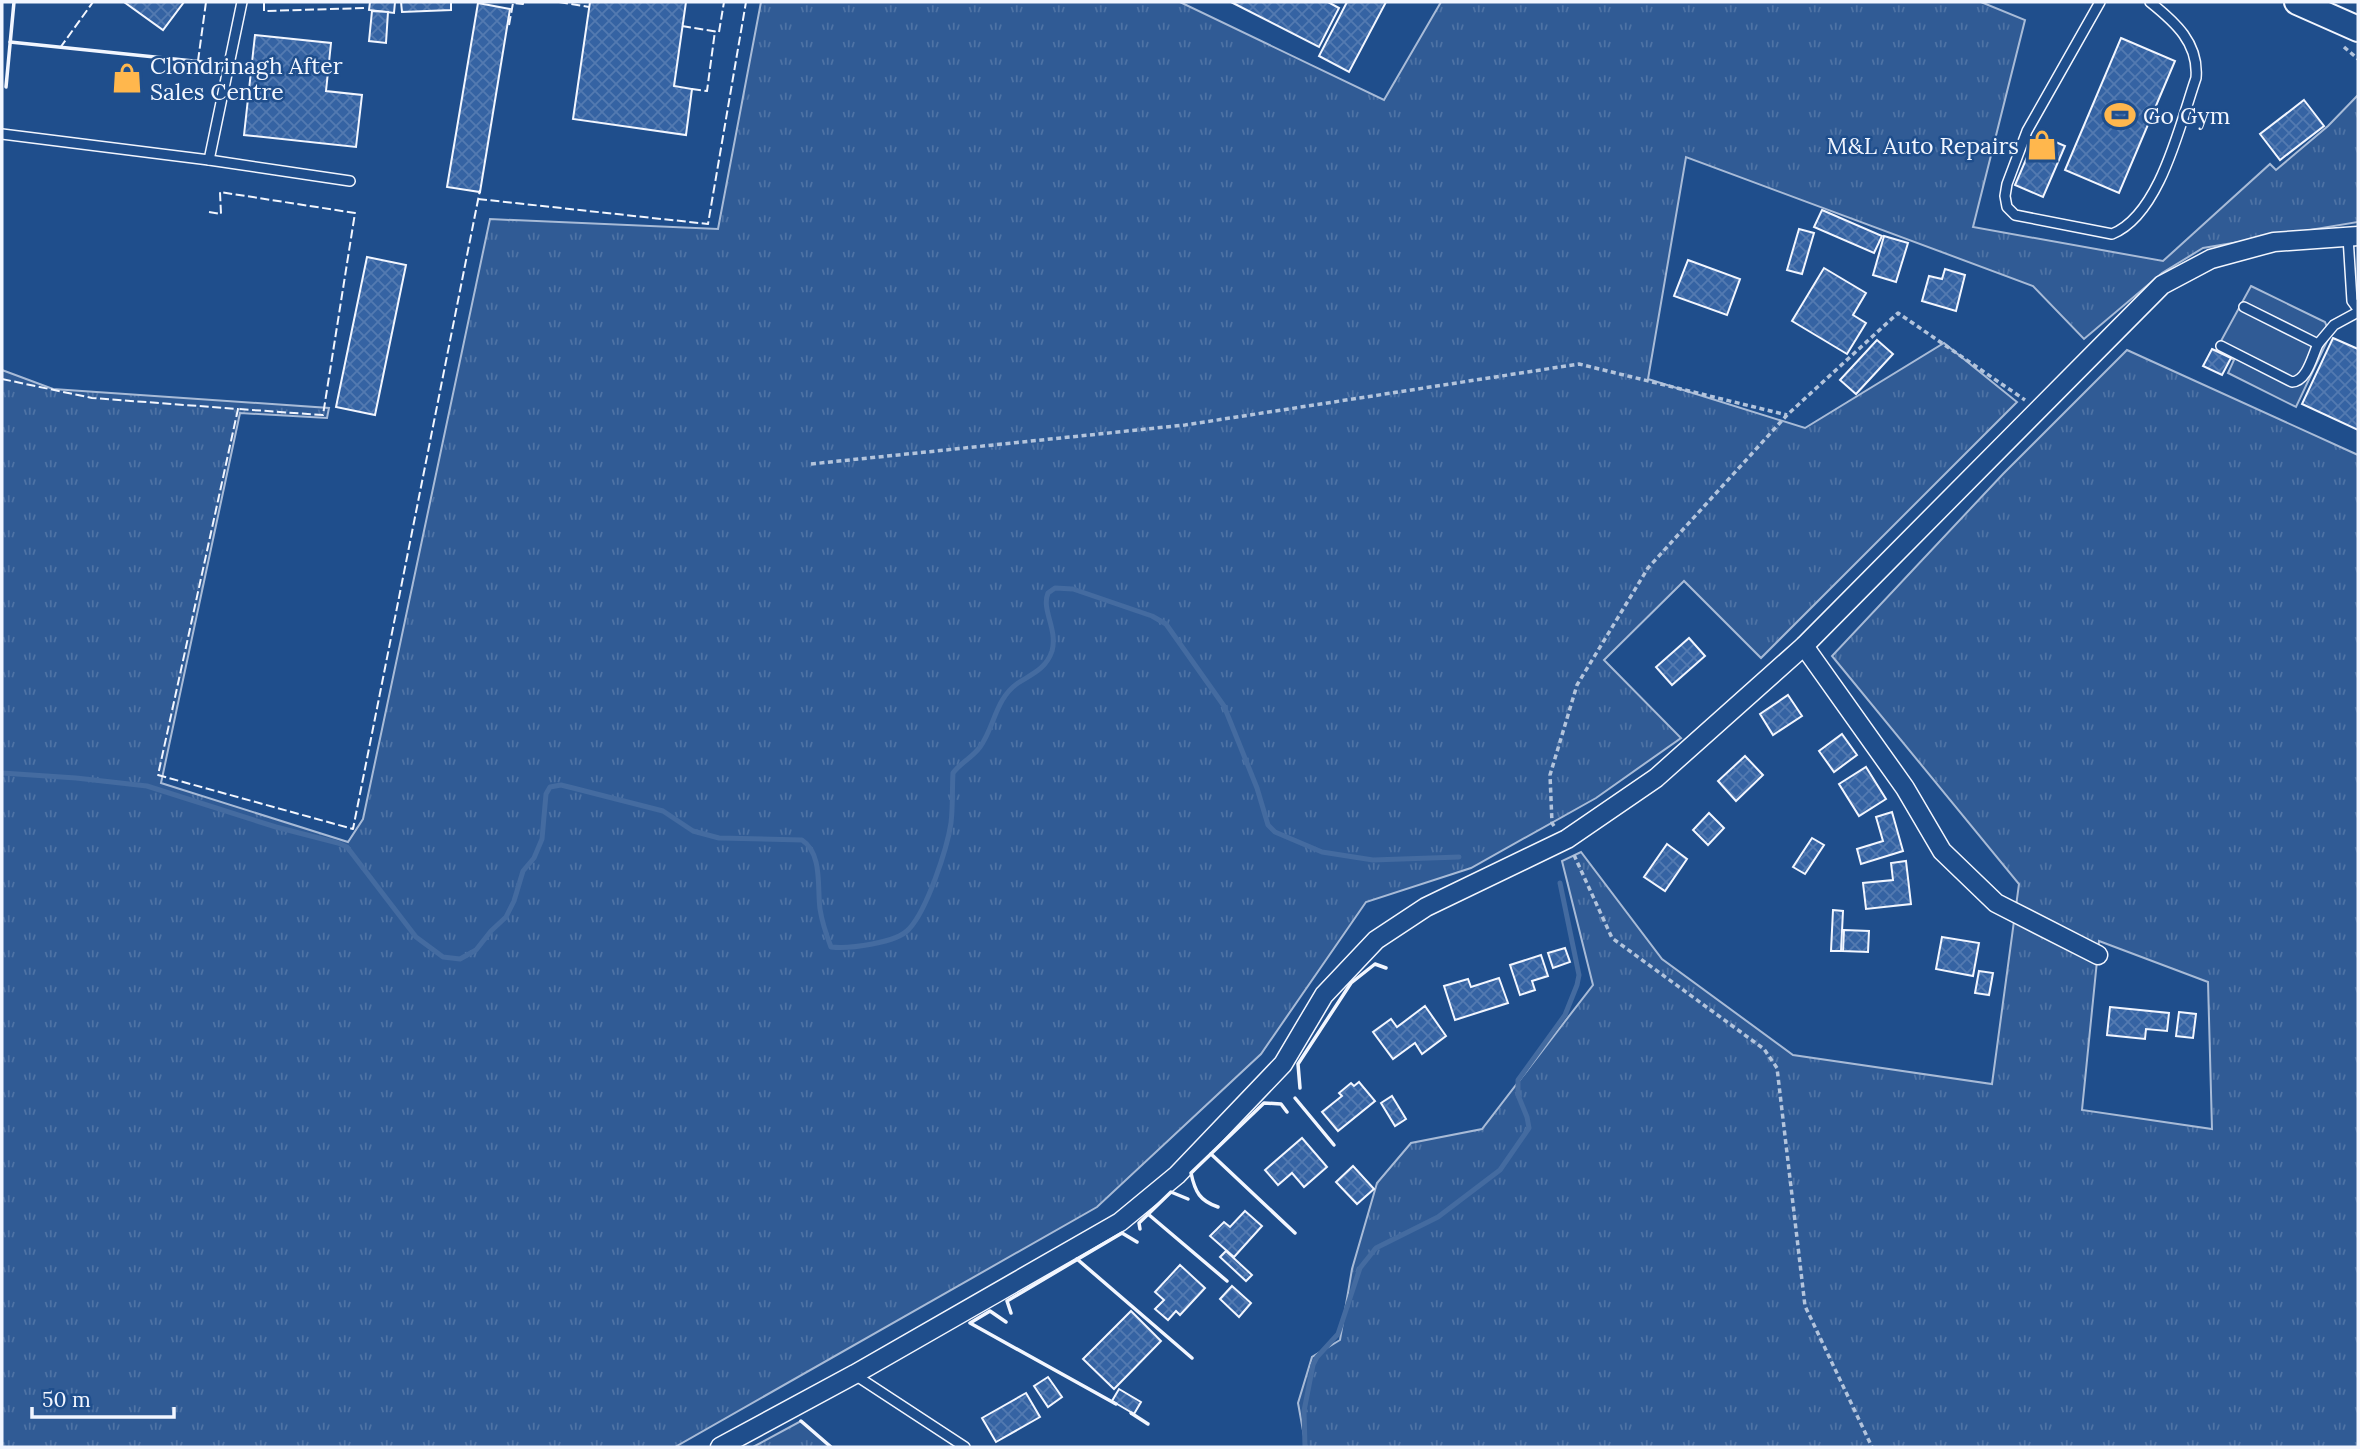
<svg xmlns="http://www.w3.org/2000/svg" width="2360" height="1449" font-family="Lora,serif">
	<defs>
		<pattern id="grass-tufts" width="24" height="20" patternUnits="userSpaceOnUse" patternTransform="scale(1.75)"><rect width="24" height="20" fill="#305b95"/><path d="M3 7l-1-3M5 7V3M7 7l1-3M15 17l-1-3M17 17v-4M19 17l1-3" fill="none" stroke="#4e73a5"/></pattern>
		<pattern id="building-cross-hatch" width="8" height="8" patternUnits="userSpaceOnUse" patternTransform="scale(1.75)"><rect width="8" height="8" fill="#3563a3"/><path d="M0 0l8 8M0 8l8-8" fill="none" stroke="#537ab1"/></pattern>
	</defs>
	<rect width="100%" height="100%" fill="#1f4e8c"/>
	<g fill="url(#grass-tufts)" stroke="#a8bbd7" stroke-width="2" fill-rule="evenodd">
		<path d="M761,2H1180L1384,100L1441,2H1981L2025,20L1973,227L2163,261L2270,164L2276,170L2328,126L2358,95V222L2203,248L2162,273L2084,339L2033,286L1686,157L1648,379L1805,428L1944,343L2017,402L1761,658L1684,581L1604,660L1681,738L1596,798L1471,868L1366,902L1261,1054L1097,1207L675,1447H2V370L53,389L329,408L327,418L240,413L161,783L348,842L363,819L490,219L718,229Z"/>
		<path d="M2127,350L2358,455V1447H1306L1298,1403L1312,1357L1340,1340L1352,1269L1377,1183L1411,1143L1482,1129L1593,985L1562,861L1581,852L1662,959L1793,1055L1992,1084L2019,884L1832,656L2003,474ZM2099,941L2208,982L2212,1129L2082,1110Z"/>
		<path d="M801,1421L831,1447H752H753Z"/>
	</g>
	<path fill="#305b95" stroke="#a8bbd7" stroke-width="2" d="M2251,286L2325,322L2330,335L2296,407L2228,373L2234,360L2216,350Z"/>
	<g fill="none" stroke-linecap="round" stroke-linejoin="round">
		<g stroke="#446ba0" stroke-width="5">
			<path d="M2,773L76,778L147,786L276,827L338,843L347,847L416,937L443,957L460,959L476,950L491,931L506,917L514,901L523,871L534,858L542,839L546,794L550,787L561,785L577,789L663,811L693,831L719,838L802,840C823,854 817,888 820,909C822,922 826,934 831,947C849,949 897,943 909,929C927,910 947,849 951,823C953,806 952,790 953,773C960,763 972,758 980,747C995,726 995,699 1018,683C1032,674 1046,669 1052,651C1058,629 1041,610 1048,593L1055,588L1073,589L1152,616L1166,624L1224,706L1257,788L1268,825L1275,832L1322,852L1373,860L1459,857"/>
			<path d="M1305,1447L1304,1411L1313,1365L1317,1357L1338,1334L1360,1268L1376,1248L1438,1217L1500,1170L1529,1128L1527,1117L1518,1095V1080L1565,1015L1577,985L1579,975L1560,883"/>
		</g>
	</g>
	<g fill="url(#building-cross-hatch)" stroke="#f2f6ff" stroke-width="2">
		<path d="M124,2H184L163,30Z"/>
		<path d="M370,2H395L394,13L369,10Z"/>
		<path d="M401,2H451V10L402,12Z"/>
		<path d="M590,2H686L674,86L692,89L686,135L573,119Z"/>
		<path d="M1231,2H1328L1339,8L1319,47Z"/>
		<path d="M1347,2H1386L1349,72L1319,56Z"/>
		<path d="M478,3L510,9L480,192L447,187Z"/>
		<path d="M372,11L388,12L386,43L369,41Z"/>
		<path d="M255,35L331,43L326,91L362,95L356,147L244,135Z"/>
		<path d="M2121,38L2175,61L2119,193L2065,170Z"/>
		<path d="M2304,100L2324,126L2280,160L2260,134Z"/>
		<path d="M2037,134L2065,146L2043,197L2015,185Z"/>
		<path d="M1822,210L1882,236L1874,253L1814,227Z"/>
		<path d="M1799,229L1814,233L1802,274L1787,270Z"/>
		<path d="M1884,236L1908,243L1896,282L1873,275Z"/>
		<path d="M367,257L406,265L375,415L336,407Z"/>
		<path d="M1688,260L1740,279L1727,315L1674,296Z"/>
		<path d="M1824,268L1866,293L1853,315L1866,323L1847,354L1792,321Z"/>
		<path d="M1945,269L1965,275L1956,311L1922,301L1929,276L1942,279Z"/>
		<path d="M2333,338L2358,349V430L2302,404Z"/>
		<path d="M1877,340L1893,354L1856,394L1840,380Z"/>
		<path d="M2212,349L2231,358L2222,375L2203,366Z"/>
		<path d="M1689,638L1705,656L1672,685L1656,667Z"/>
		<path d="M1788,695L1802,716L1773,735L1760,714Z"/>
		<path d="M1842,734L1857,755L1834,772L1819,751Z"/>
		<path d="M1745,756L1763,775L1736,801L1718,781Z"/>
		<path d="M1866,767L1886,799L1859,816L1839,784Z"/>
		<path d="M1892,812L1903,851L1861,864L1857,849L1883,841L1876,817Z"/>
		<path d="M1709,813L1724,828L1708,845L1693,830Z"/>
		<path d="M1812,838L1824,845L1805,874L1793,867Z"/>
		<path d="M1667,844L1687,859L1665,891L1644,877Z"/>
		<path d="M1906,861L1911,904L1866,909L1863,883L1893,880L1891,863Z"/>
		<path d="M1833,910L1843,911L1841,951H1831Z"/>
		<path d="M1844,930L1869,931L1868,952L1843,951Z"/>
		<path d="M1942,937L1979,943L1973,976L1936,969Z"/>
		<path d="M1565,948L1570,962L1553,968L1548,953Z"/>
		<path d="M1541,955L1548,976L1532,981L1535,990L1520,995L1510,965Z"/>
		<path d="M1979,971L1993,973L1989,995L1975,993Z"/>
		<path d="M1499,978L1508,1003L1455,1020L1444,986L1468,979L1471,987Z"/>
		<path d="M1425,1006L1446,1036L1422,1054L1415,1043L1393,1059L1373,1032L1391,1019L1397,1027Z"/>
		<path d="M2110,1007L2169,1013L2167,1031L2146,1029L2145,1039L2107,1035Z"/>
		<path d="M2179,1012L2196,1014L2193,1038L2176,1036Z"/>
		<path d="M1359,1082L1375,1101L1338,1131L1322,1112L1342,1096L1339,1093L1351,1083L1354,1086Z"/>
		<path d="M1392,1096L1406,1119L1395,1126L1381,1103Z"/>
		<path d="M1302,1138L1327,1167L1304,1187L1292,1173L1278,1185L1265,1170Z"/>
		<path d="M1353,1166L1374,1189L1357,1204L1336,1182Z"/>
		<path d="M1245,1211L1262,1226L1234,1257L1210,1236L1224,1222L1230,1227Z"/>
		<path d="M1226,1251L1252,1275L1246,1281L1220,1257Z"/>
		<path d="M1180,1265L1205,1288L1180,1315L1176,1311L1168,1320L1155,1309L1164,1300L1155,1292Z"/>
		<path d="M1232,1286L1251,1303L1239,1317L1220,1299Z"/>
		<path d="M1131,1311L1161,1341L1114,1389L1083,1359Z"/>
		<path d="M1048,1377L1062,1397L1048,1407L1034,1386Z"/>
		<path d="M1119,1389L1141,1402L1134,1414L1112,1401Z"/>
		<path d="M1026,1393L1040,1417L996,1442L982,1418Z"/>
	</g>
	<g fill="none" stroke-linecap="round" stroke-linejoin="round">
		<g stroke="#f2f6ff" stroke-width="12">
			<g id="lane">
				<path d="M2100,2L2027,131L2007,184L2005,196L2007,207L2015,215L2112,234C2160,215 2180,124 2196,78C2199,43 2175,22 2150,2"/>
				<path d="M2,134L209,160L350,181"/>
				<path d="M209,160L242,2"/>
				<path d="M2348,237L2352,301L2358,309"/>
				<path d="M2244,307L2318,344L2334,325L2358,312"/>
				<path d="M2221,346L2292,382C2307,381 2312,357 2318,344"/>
				<path d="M855,1375L965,1447"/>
			</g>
		</g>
		<g stroke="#f2f6ff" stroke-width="21">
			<g id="street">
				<path d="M1804,646L1905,788L1942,851L1996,903L2098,955"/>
				<path d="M720,1447L855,1374L1120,1222L1177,1175L1283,1064L1324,995L1376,940L1426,907L1567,839L1656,778L1804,646L2162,285L2211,259L2274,242L2358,236"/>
			</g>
		</g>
		<g stroke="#f2f6ff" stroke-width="28">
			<path id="secondary" d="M2297,2L2358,29"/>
		</g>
		<g stroke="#b3c4dc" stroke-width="3.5" stroke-dasharray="5 3.5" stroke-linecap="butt">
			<path d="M2344,47L2358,59"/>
			<path d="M811,464L1185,425L1579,364L1787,415"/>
			<path d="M1554,826L1552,823L1550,775L1577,685L1648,568L1787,415L1898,313L2025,400"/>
			<path d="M1574,855L1612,938L1764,1049L1777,1068L1805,1306L1872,1447"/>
		</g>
		<use href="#lane" stroke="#1f4e8c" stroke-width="9"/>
		<use href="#street" stroke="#1f4e8c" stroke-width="18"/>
		<use href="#secondary" stroke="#1f4e8c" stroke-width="24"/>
		<g stroke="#f2f6ff" stroke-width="2" stroke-dasharray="9 3.5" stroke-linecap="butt">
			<path d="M264,2V11L367,8"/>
			<path d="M559,2L589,7"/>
			<path d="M509,25L513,3L523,4V2"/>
			<path d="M682,26L719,32L724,2"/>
			<path d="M60,48L93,2"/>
			<path d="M198,61L206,2"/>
			<path d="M692,89L707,91L715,31"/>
			<path d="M478,199L708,224L746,2"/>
			<path d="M209,212L221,214L220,192L355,213L323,415L238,409"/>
			<path d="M2,379L92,398L238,409L158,775L353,829L480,190"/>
		</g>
		<g stroke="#f2f6ff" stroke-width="3.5">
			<path d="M10,42L203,62"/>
			<path d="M6,87L14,2"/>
			<path d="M1300,1088L1298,1064L1351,983L1375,964L1386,968"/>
			<path d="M1295,1098L1334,1145"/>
			<path d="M1211,1154L1295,1233"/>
			<path d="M1218,1207C1200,1201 1195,1192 1191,1173L1264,1103L1281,1104L1287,1112"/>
			<path d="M1148,1214L1227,1281"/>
			<path d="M1140,1229L1139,1223L1171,1192L1188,1199"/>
			<path d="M1077,1259L1192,1358"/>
			<path d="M1011,1313L1007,1301L1122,1233L1137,1242"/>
			<path d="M1006,1322L990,1311L970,1323L1116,1404"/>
			<path d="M1131,1413L1148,1424"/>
			<path d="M801,1421L831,1447"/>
		</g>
	</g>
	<defs>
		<g id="shop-bare" transform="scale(2.415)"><path d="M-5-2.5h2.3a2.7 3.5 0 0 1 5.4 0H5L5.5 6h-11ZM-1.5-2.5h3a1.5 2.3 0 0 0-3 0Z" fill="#ffb74d" stroke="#1f4e8c" stroke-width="2.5" paint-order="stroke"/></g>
		<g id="stadium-bare" transform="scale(2.415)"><path d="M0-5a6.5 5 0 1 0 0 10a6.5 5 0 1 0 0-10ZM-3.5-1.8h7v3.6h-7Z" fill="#ffb74d" stroke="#1f4e8c" stroke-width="2.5" paint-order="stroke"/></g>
	</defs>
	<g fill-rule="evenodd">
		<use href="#shop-bare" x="127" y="78"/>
		<use href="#stadium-bare" x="2120" y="115"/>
		<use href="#shop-bare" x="2042" y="145"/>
	</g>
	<g text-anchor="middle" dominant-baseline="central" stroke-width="5" stroke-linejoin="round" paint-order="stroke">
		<g font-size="23" fill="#f2f6ff" stroke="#1f4e8c" text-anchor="start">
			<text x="150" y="65">Clondrinagh After<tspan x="150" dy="26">Sales Centre</tspan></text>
			<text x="2143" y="115">Go Gym</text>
			<text x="2019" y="145" text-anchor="end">M&amp;L Auto Repairs</text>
		</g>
	</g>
	<rect width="2360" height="1449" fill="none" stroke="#f2f6ff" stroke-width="7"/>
	<path d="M32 1407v10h142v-10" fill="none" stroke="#f2f6ff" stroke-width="3.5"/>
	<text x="42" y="1407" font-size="21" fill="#f2f6ff" stroke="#1f4e8c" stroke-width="5" paint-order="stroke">50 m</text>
</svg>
